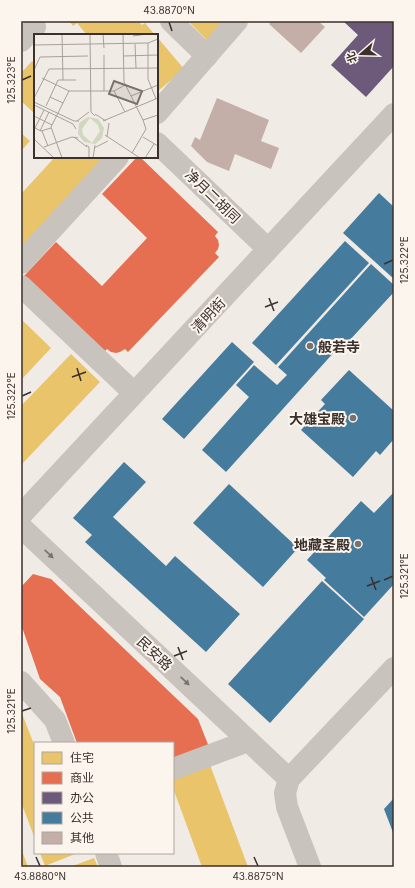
<svg xmlns="http://www.w3.org/2000/svg" width="415" height="888" font-family="Inter,'Noto Sans SC',sans-serif">
	<rect width="100%" height="100%" fill="#f0ebe5"/>
	<g fill="#e9c46a">
		<path d="M69,21H138L142,25L145,23L155,35H87L77,23L73,26Z"/>
		<path d="M188,21H227L208,41Z"/>
		<path d="M157,37L184,69L157,92Z"/>
		<path d="M32,61L35,64V114L21,101V73Z"/>
		<path d="M21,133L30,141L21,151Z"/>
		<path d="M55,157H105L21,248V194Z"/>
		<path d="M21,319L51,348L21,380Z"/>
		<path d="M71,354L100,382L21,465V406Z"/>
		<path d="M21,711L35,747V839L21,802Z"/>
		<path d="M209,762L248,867H202L173,788V775Z"/>
		<path d="M21,848L28,867H21Z"/>
		<path d="M40,853H75V854L45,866Z"/>
		<path d="M94,858L98,867H70Z"/>
	</g>
	<g fill="#e76f51">
		<path d="M137,157H140L218,232L215,236L218,240L219,245L218,249L215,253L219,257L128,352L125,349L120,352L116,353L111,352L107,349L104,352L24,276L56,242L102,286L147,238L102,194Z"/>
		<path d="M33,574L51,579L198,719L209,747L173,761V743H77L60,697L40,679L23,630L21,627V587Z"/>
	</g>
	<path fill="#6d597a" d="M343,21H394V66L366,97L331,65L358,35Z"/>
	<g fill="#457b9d">
		<path d="M379,193L394,207V279L343,233Z"/>
		<path d="M345,241L369,263L276,365L252,343Z"/>
		<path d="M371,264L394,285V292L348,342L345,340L226,472L202,450L249,397L236,385L254,365L277,385L287,375L278,367Z"/>
		<path d="M232,342L254,362L184,439L162,419Z"/>
		<path d="M349,370L394,411V439L380,455L376,451L353,477L301,430L325,404L321,400Z"/>
		<path d="M124,462L146,482L113,517L166,566L175,556L240,614L206,652L85,542L92,535L73,518Z"/>
		<path d="M229,484L298,548L263,587L193,523Z"/>
		<path d="M394,492V584L364,617L324,580L326,578L307,560L361,501L374,513Z"/>
		<path d="M322,581L364,619L270,723L228,684Z"/>
		<path d="M394,798V835L384,809Z"/>
	</g>
	<g fill="#c3afa7">
		<path d="M272,21H318L325,27L301,53L269,24Z"/>
		<path d="M217,98L269,120L261,141L279,148L271,169L235,154L229,171L207,162L191,146L195,137L200,140Z"/>
	</g>
	<g fill="none" stroke-linecap="round" stroke-linejoin="round">
		<g stroke="#c9c3be" stroke-width="22">
			<path d="M171,21L207,56"/>
			<path d="M21,41L35,27"/>
			<path d="M157,113L237,21"/>
			<path d="M157,143L268,249"/>
			<path d="M21,263L118,157"/>
			<path d="M21,286L134,393"/>
			<path d="M21,515L394,114"/>
			<path d="M21,527L289,779"/>
			<path d="M21,682L55,720L64,743"/>
			<path d="M173,769L248,741"/>
			<path d="M106,853L111,867"/>
			<path d="M310,867L287,807L285,793L289,779L394,668"/>
		</g>
	</g>
	<defs><path id="oneway-solid" d="M-6-.8H1V-3.2L6.5 0L1 3.2V.8H-6Z"/></defs>
	<g fill="#7b726d">
		<use href="#oneway-solid" transform="translate(49 554) rotate(43)"/>
		<use href="#oneway-solid" transform="translate(185 681) rotate(43)"/>
	</g>
	<path fill="none" stroke="#3b302b" stroke-width="1.5" d="M169,22L172,31M22,80L31,76M384,264L393,260M269,298L274,311M265,307L278,302M77,368L81,381M72,377L86,372M22,396L31,392M371,577L376,590M384,580L393,576M367,586L380,581M178,647L183,660M174,656L187,651M22,711L31,708M36,857L40,866M254,857L258,866"/>
	<g fill="#7a716c" stroke="#fbf5ee" stroke-width="1.5">
		<circle cx="310" cy="346" r="4"/>
		<circle cx="353" cy="418" r="4"/>
		<circle cx="358" cy="544" r="4"/>
	</g>
	<g text-anchor="middle" dominant-baseline="central" stroke-width="4" stroke-linejoin="round" paint-order="stroke">
		<g font-size="14" fill="#3b302b" stroke="#fbf5ee">
			<text transform="translate(213 196) rotate(44)">净月二胡同</text>
			<text transform="translate(208 315) rotate(-47)">清明街</text>
			<text transform="translate(155 653) rotate(43)">民安路</text>
		</g>
		<g font-size="14" font-weight="bold" fill="#3b302b" stroke="#fbf5ee" text-anchor="end">
			<text x="318" y="346" text-anchor="start">般若寺</text>
			<text x="345" y="418">大雄宝殿</text>
			<text x="350" y="544">地藏圣殿</text>
		</g>
	</g>
	<g transform="translate(34 34)">
		<rect width="124" height="124" fill="#f0ebe5"/>
		<path d="M54,83L64,85L70,94L68,104L61,110L50,108L44,100L45,89ZM56,84L64,91L66,97L58,109L49,101L48,95Z" fill="#d1d6bf" fill-rule="evenodd"/>
		<path fill="none" stroke="#a8a09b" stroke-width="1" d="M28,0L29,46M56,0L57,78L61,82M69,0L70,14M89,0L90,48L109,86L124,81M99,2L113,0M114,9V45L122,65M101,10L102,34M0,11L114,9L124,5M70,21V57M89,22L124,21M0,36L6,23L54,22M8,44L35,57M80,57L91,51M97,62L124,51M16,63L29,69M0,64L15,35L124,34M0,68L40,87H45M0,71L39,90L42,95M12,72L24,46H42M61,80L72,87M0,82L18,91M43,87L55,78M69,87L124,64M1,94L7,97L17,94M0,96L10,76M6,97L15,78M8,97L14,112M71,101L106,124M40,103L53,113M73,103L75,89M109,103L124,112M0,105L20,124M52,111L55,113V124M10,113L38,103L44,104M60,114L74,107M98,119L112,95L109,86M28,124L17,93L35,57H80L91,78M59,124L61,111M111,124L120,110"/>
		<path fill="#7a716c" fill-opacity="0.15" stroke="#7a716c" stroke-width="2" d="M80,47L108,57L103,70L75,60Z"/>
		<rect width="124" height="124" fill="none" stroke="#3b302b" stroke-width="2"/>
	</g>
	<rect width="415" height="888" fill="none" stroke="#fbf5ee" stroke-width="44"/>
	<rect x="34" y="742" width="140" height="112" fill="#fbf5ee" stroke="#aea6a0"/>
	<rect x="42" y="752" width="20" height="12" fill="#e9c46a" stroke="#aea6a0"/>
	<text x="70" y="762" font-size="12" fill="#3b302b">住宅</text>
	<rect x="42" y="772" width="20" height="12" fill="#e76f51" stroke="#aea6a0"/>
	<text x="70" y="782" font-size="12" fill="#3b302b">商业</text>
	<rect x="42" y="792" width="20" height="12" fill="#6d597a" stroke="#aea6a0"/>
	<text x="70" y="802" font-size="12" fill="#3b302b">办公</text>
	<rect x="42" y="812" width="20" height="12" fill="#457b9d" stroke="#aea6a0"/>
	<text x="70" y="822" font-size="12" fill="#3b302b">公共</text>
	<rect x="42" y="832" width="20" height="12" fill="#c3afa7" stroke="#aea6a0"/>
	<text x="70" y="842" font-size="12" fill="#3b302b">其他</text>
	<g transform="translate(361 54) rotate(250)" stroke="#fbf5ee" stroke-width="3" paint-order="stroke">
	<path d="M0-3L7 15L0 10L-7 15Z" fill="#3b302b"/>
	<text y="-6" font-size="11" font-weight="bold" text-anchor="middle" fill="#3b302b">北</text>
	</g>
	<rect x="22" y="22" width="371" height="844" fill="none" stroke="#3b302b" stroke-width="1.5"/>
	<g font-size="10" text-anchor="middle" fill="#3b302b">
		<text x="169" y="14">43.8870°N</text>
		<text transform="translate(11 80) rotate(-90)" y="4">125.323°E</text>
		<text transform="translate(404 260) rotate(-90)" y="4">125.322°E</text>
		<text transform="translate(11 396) rotate(-90)" y="4">125.322°E</text>
		<text transform="translate(404 576) rotate(-90)" y="4">125.321°E</text>
		<text transform="translate(11 711) rotate(-90)" y="4">125.321°E</text>
		<text x="40" y="880">43.8880°N</text>
		<text x="258" y="880">43.8875°N</text>
	</g>
</svg>
